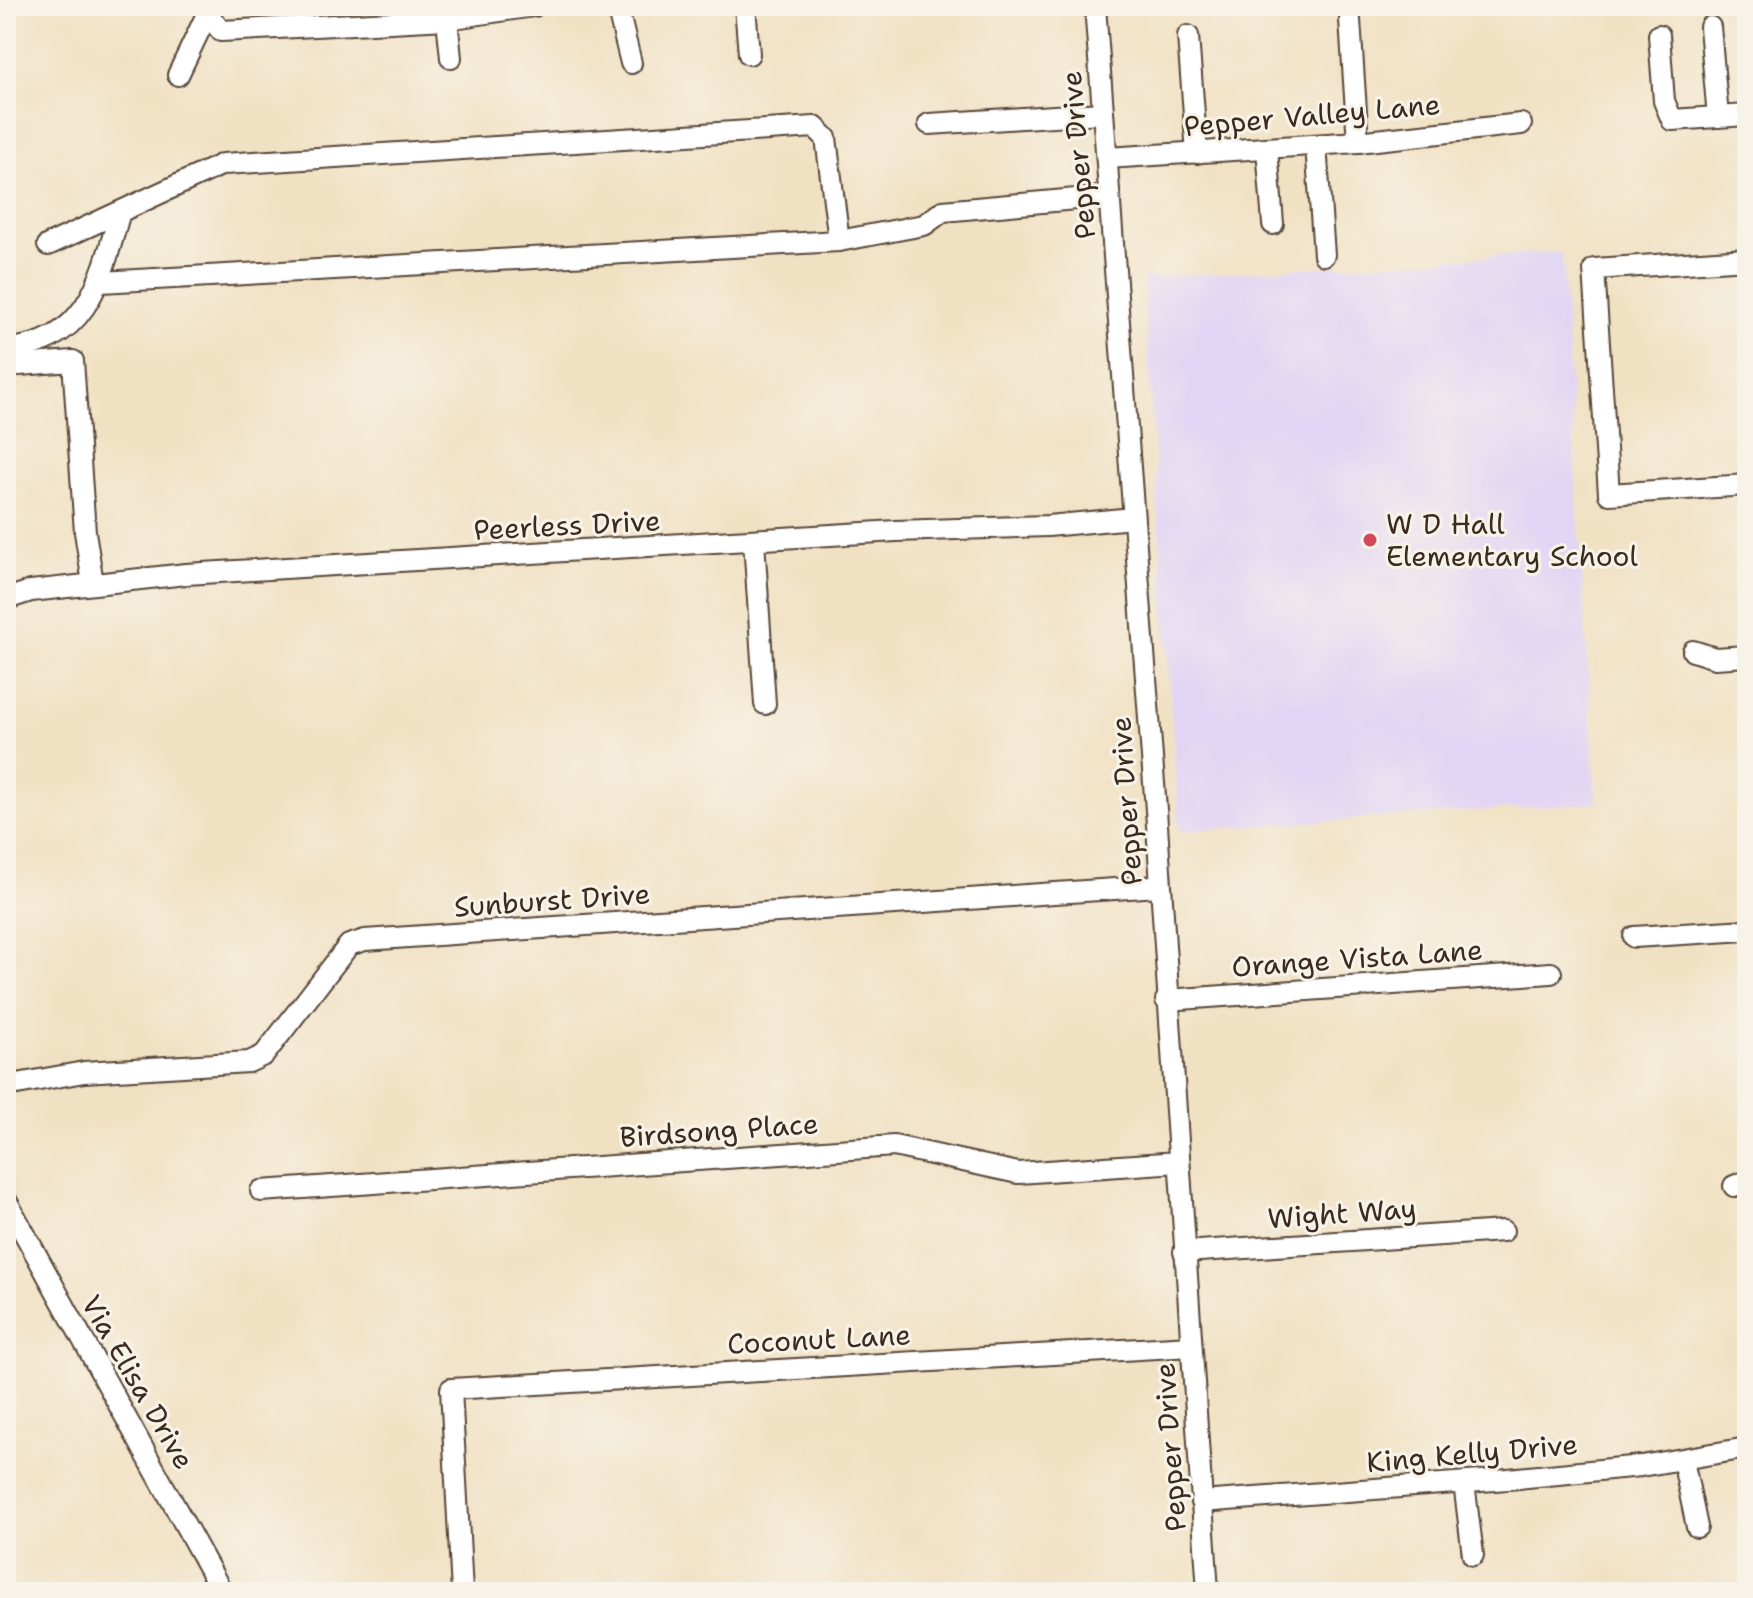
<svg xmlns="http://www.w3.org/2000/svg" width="1753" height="1598" font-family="'Shantell Sans',sans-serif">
	<rect width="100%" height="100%" fill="#f7f3e8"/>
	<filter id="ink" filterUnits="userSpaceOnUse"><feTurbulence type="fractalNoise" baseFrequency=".0125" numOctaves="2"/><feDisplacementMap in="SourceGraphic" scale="16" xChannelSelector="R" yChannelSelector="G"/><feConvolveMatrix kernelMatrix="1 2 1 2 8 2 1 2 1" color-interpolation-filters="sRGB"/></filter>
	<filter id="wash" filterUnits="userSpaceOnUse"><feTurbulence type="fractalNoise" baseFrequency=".006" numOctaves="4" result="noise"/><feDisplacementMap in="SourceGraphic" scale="32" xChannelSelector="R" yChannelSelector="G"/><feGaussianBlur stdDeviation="1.8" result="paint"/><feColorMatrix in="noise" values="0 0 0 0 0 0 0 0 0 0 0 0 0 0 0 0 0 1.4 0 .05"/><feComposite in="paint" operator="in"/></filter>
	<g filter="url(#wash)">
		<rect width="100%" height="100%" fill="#f1e1c3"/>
		<path fill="#e1d4f4" d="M1562,252L1596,803L1179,831L1143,278Z"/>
	</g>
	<g filter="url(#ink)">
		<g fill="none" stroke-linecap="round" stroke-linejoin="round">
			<g stroke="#564537" stroke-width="24">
				<g id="minor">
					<path d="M210,6L211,18L221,31L447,19L534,6"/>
					<path d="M617,6L631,63"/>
					<path d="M745,6L749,54"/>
					<path d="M1095,6L1156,810L1208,1592"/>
					<path d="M447,19L451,58"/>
					<path d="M1350,20L1358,142"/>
					<path d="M1710,27L1718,117"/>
					<path d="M1659,35L1664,101L1672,120L1747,115"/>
					<path d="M1188,36L1197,153"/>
					<path d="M178,75L209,10"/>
					<path d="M929,124L1101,113"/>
					<path d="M1316,145L1324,255"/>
					<path d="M1267,148L1273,224"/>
					<path d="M1107,158L1358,142L1521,124"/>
					<path d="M48,245L223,164L815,127L826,138L839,241"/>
					<path d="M1747,259L1594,269L1609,494L1747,485"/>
					<path d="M101,282L839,241L924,225L943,211L1109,196"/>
					<path d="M6,349C86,344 101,281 119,215"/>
					<path d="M6,366L73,361L85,532L93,583"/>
					<path d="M754,541L765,704"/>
					<path d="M6,599L31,591L186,574L896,531L1048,526L1133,518"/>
					<path d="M1693,651L1715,658L1747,656"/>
					<path d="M1634,937L1747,930"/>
					<path d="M1166,1000L1551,973"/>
					<path d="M6,1086L84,1072L249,1062L264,1055L349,945L365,940L1159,886"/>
					<path d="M1734,1186L1747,1181"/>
					<path d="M261,1191L894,1146L1018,1173L1178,1162"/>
					<path d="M6,1200L222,1592"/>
					<path d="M1184,1252L1503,1231"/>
					<path d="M1683,1460L1697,1527"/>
					<path d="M1464,1483L1473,1555"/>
					<path d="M1201,1502L1508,1479L1641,1466L1747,1448"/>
					<path d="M462,1592L451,1389L1191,1346"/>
				</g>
			</g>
			<use href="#minor" stroke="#fff" stroke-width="20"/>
		</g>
	</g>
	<circle fill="#d1495b" stroke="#f7f3e8" stroke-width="3" cx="1370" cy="540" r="8"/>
	<g text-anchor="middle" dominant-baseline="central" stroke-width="6" stroke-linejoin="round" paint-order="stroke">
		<g font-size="28" fill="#3b2a1e" stroke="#f7f3e8">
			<text transform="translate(1312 115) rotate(-5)">Pepper Valley Lane</text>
			<text transform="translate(1078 155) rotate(-95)">Pepper Drive</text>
			<text transform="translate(567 525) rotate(-3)">Peerless Drive</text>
			<text transform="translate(1126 801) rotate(-94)">Pepper Drive</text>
			<text transform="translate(552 900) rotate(-4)">Sunburst Drive</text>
			<text transform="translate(1357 958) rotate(-4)">Orange Vista Lane</text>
			<text transform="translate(719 1130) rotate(-4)">Birdsong Place</text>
			<text transform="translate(1342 1213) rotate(-4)">Wight Way</text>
			<text transform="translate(819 1339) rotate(-3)">Coconut Lane</text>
			<text transform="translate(138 1382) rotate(60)">Via Elisa Drive</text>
			<text transform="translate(1170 1447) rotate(-94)">Pepper Drive</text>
			<text transform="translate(1472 1453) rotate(-5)">King Kelly Drive</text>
		</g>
		<g font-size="28" fill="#3b2a1e" stroke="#f7f3e8" text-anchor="start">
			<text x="1386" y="524">W D Hall<tspan x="1386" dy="32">Elementary School</tspan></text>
		</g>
	</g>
	<rect width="1753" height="1598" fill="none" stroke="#f7f3e8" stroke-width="32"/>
</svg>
